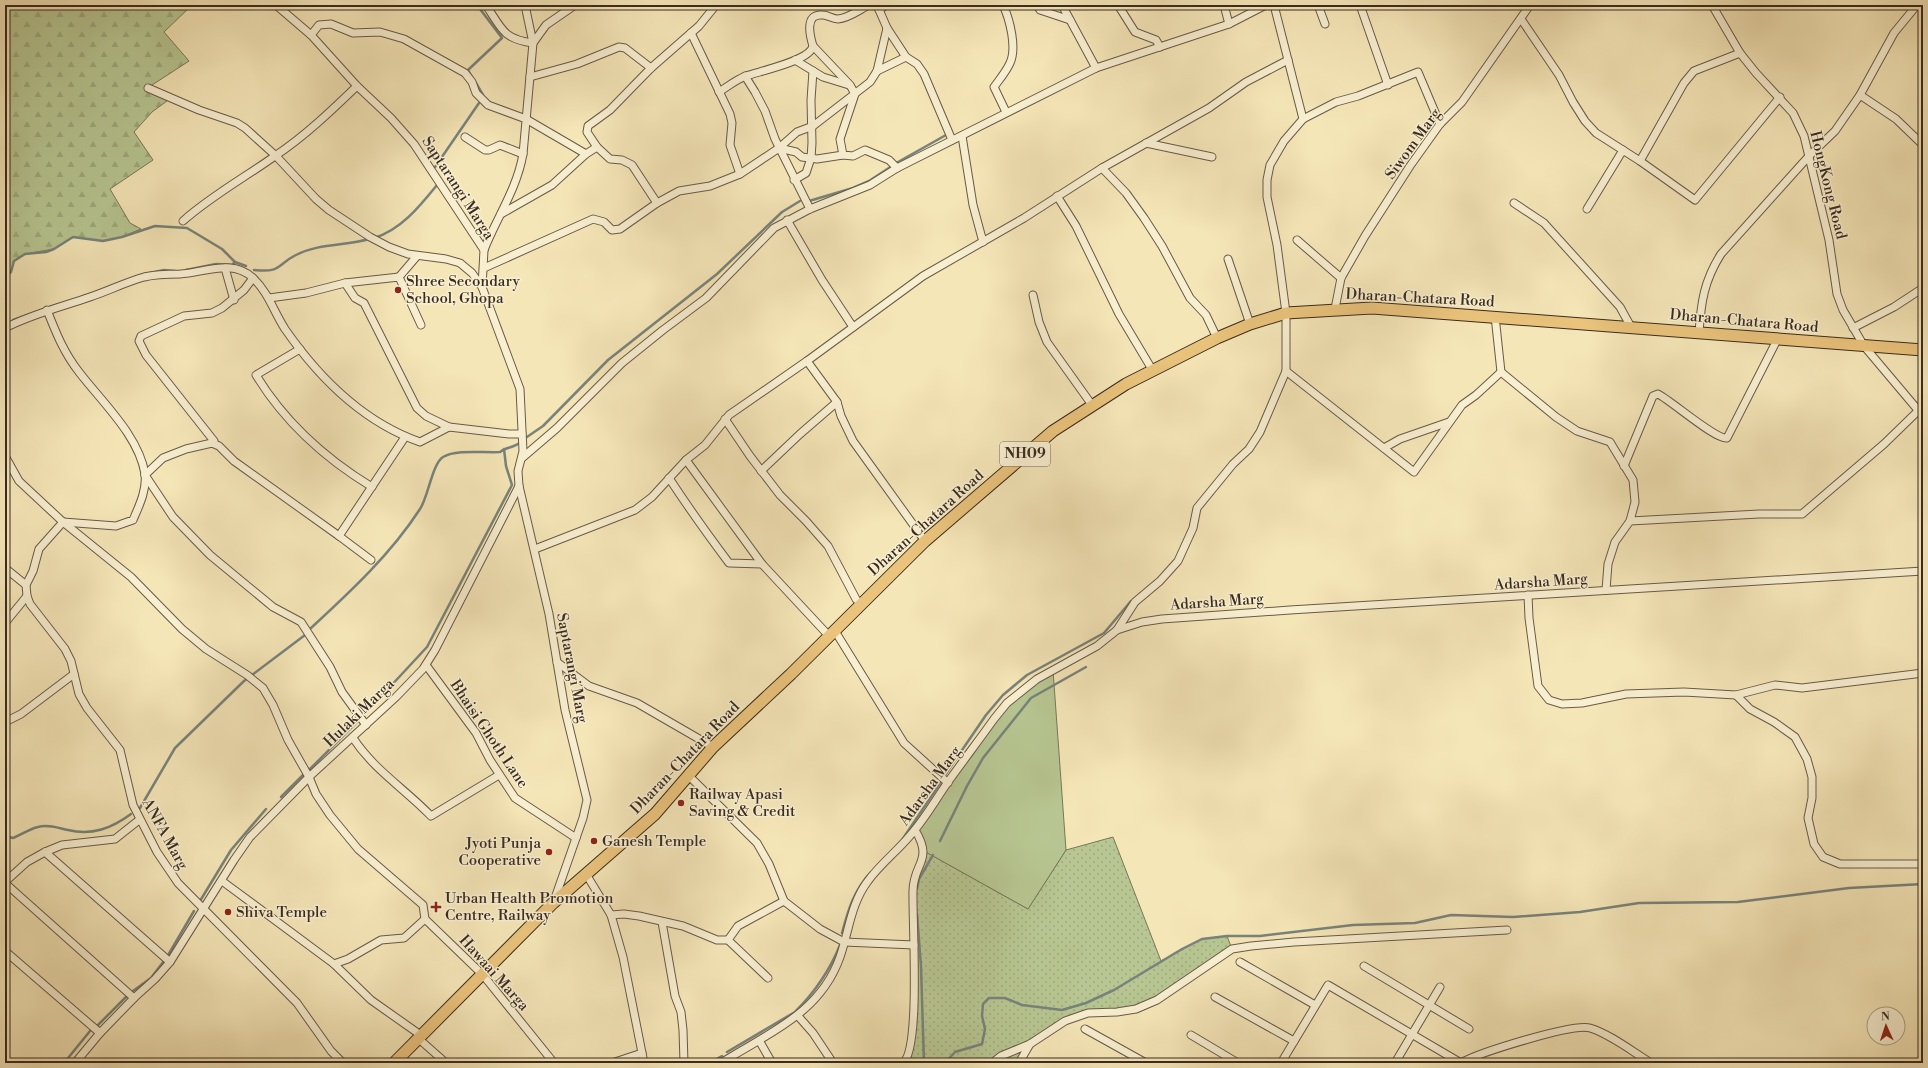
<svg xmlns="http://www.w3.org/2000/svg" width="1928" height="1068" font-family="'Libre Bodoni',serif">
	<defs>
		<pattern id="grass-dots" width="8" height="8" patternUnits="userSpaceOnUse"><rect width="8" height="8" fill="#b7c692"/><path d="M2 2h.1M6 6h.1" fill="none" stroke="#9eaa7e" stroke-width="1.8" stroke-linecap="round"/></pattern>
		<pattern id="forest-firs" width="22" height="20" patternUnits="userSpaceOnUse"><rect width="22" height="20" fill="#b7c692"/><path d="M5 1l3.5 6h-7zM16 11l3.5 6h-7z" fill="#9eaa7e"/></pattern>
	</defs>
	<rect width="100%" height="100%" fill="#f5e6b8"/>
	<filter id="stains"><feTurbulence type="fractalNoise" baseFrequency=".005" numOctaves="4"/><feColorMatrix values="0 0 0 0 .2 0 0 0 0 .09 0 0 0 0 .02 0 0 0 .5 -.17"/></filter>
	<radialGradient id="worn" r=".72"><stop offset=".6" stop-color="#630" stop-opacity="0"/><stop offset="1" stop-color="#630" stop-opacity=".3"/></radialGradient>
	<path fill="url(#grass-dots)" stroke="#787859" d="M1113,837L1161,961L1202,939L1227,936L1232,949L1215,962L1136,1009L1088,1013L1065,1021L1030,1044L1019,1063L905,1062L911,1045L913,889L924,851L1028,909L1066,850Z"/>
	<path fill="url(#forest-firs)" stroke="#787859" d="M5,5H192L164,32L189,61L149,87L171,98L152,112L134,132L153,160L110,189L130,223L141,229L122,237L103,241L73,237L54,249L25,254L14,261L11,272L5,277Z"/>
	<path fill="#b7c692" stroke="#787859" d="M1053,670L1066,850L1028,909L924,851L915,830L1007,703Z"/>
	<g fill="none" stroke-linecap="round" stroke-linejoin="round">
		<g stroke="#78837c" stroke-width="2.5">
			<path d="M472,77L468,70L502,38L477,5"/>
			<path d="M476,83L483,95"/>
			<path d="M435,167L479,103"/>
			<path d="M809,201L853,188L869,181L898,162L946,135"/>
			<path d="M374,238C401,230 420,206 437,185"/>
			<path d="M186,270L216,264L232,265L235,262"/>
			<path d="M254,270C282,273 276,265 296,255C319,243 346,246 369,239"/>
			<path d="M141,275L164,270L175,271"/>
			<path d="M5,277L11,272L14,261L25,254L46,252L54,249L73,237L103,241L122,237L155,226L187,228L222,249L235,262L246,266"/>
			<path d="M13,320L59,304"/>
			<path d="M524,439L543,426L608,360L717,274L782,212L800,201"/>
			<path d="M311,628C350,592 391,554 420,509C428,498 432,464 443,457C456,449 484,453 500,452C506,447 514,448 521,442"/>
			<path d="M362,717L427,647L512,485L506,466L504,449"/>
			<path d="M310,769L357,722"/>
			<path d="M945,775L986,715L1003,695L1027,675L1104,633L1131,601"/>
			<path d="M281,797L304,774"/>
			<path d="M140,808L175,748L244,681L305,635"/>
			<path d="M5,836L13,838C21,835 29,829 38,827C48,824 58,828 68,830C92,836 112,828 131,814"/>
			<path d="M902,840L941,782"/>
			<path d="M940,841L967,786L983,758L1031,698L1086,667"/>
			<path d="M917,889L919,879L933,855"/>
			<path d="M200,901L231,850L266,809"/>
			<path d="M917,914L921,966L924,1063"/>
			<path d="M842,933C848,910 854,890 871,872"/>
			<path d="M167,957L194,911"/>
			<path d="M133,991L151,978L164,961"/>
			<path d="M97,1026L127,996"/>
			<path d="M727,1052L795,1012C814,993 830,970 840,945"/>
			<path d="M64,1063L90,1031"/>
			<path d="M709,1063L722,1056"/>
			<path d="M945,1063L955,1052L982,1044L985,1029L982,1016L983,1004L989,998H1005L1022,1005L1062,1010L1086,1003L1114,990L1182,949L1202,939L1227,936H1260L1353,925L1415,923L1451,915L1513,917L1580,912L1639,903L1738,902L1849,888L1923,884"/>
		</g>
		<g stroke="#695a46" stroke-width="9">
			<g id="minor">
				<path d="M276,5L311,35L357,86L391,118L414,144L484,250L482,287L520,389L523,451L518,471L519,486L549,614L565,710L587,800L583,818L554,901"/>
				<path d="M486,5C502,29 503,39 533,43L546,25L575,5"/>
				<path d="M877,5L887,28L906,57L917,64L924,74L952,140"/>
				<path d="M1003,5C1010,20 1017,48 1010,63C1006,72 999,80 994,87L1006,112"/>
				<path d="M1037,5L1040,10L1070,20"/>
				<path d="M1062,5L1096,68"/>
				<path d="M1118,5L1135,32L1156,40L1160,47"/>
				<path d="M1224,5L1229,24"/>
				<path d="M1318,5L1325,24"/>
				<path d="M1360,5L1388,85"/>
				<path d="M1712,5L1740,53L1756,73L1793,113L1804,136L1829,240L1837,294L1843,310L1864,346L1923,416"/>
				<path d="M879,10L886,5"/>
				<path d="M1521,19L1559,75L1573,102L1585,121L1596,133L1640,161L1695,200L1780,97"/>
				<path d="M691,33L730,114L732,123L730,145L740,174"/>
				<path d="M311,35L319,25L331,24L353,33L380,32L404,39L465,73L472,82L476,93L488,105L526,119L586,154"/>
				<path d="M813,46L850,85L855,94L840,139L843,155L853,156L865,150L889,160L897,168"/>
				<path d="M795,60L823,77L849,85"/>
				<path d="M877,71L906,57"/>
				<path d="M745,76L755,92L765,111L775,139L810,209"/>
				<path d="M530,77L577,64L619,47L625,48L651,68"/>
				<path d="M148,88L199,110L237,123L245,128L276,156L316,199L329,210L370,237L389,247L408,254L446,259L460,263L472,273L482,287"/>
				<path d="M719,92C727,87 737,79 746,76C760,71 810,61 813,46C810,36 804,13 823,15C828,15 832,19 838,19C849,18 859,10 869,5"/>
				<path d="M1860,95L1896,119L1923,145"/>
				<path d="M1303,119L1336,102L1358,96L1418,72L1440,124"/>
				<path d="M962,136L973,205L983,242"/>
				<path d="M465,137L485,150H489L500,145L523,154"/>
				<path d="M1146,143L1212,157"/>
				<path d="M779,148L796,152L802,157L817,159L843,155"/>
				<path d="M1640,161L1684,83L1694,71L1740,53"/>
				<path d="M1102,168L1126,193L1144,218L1162,246L1190,298L1206,315L1217,338"/>
				<path d="M794,180L806,173L811,158L812,143L811,100L813,71"/>
				<path d="M1057,196L1076,226L1119,314L1153,371"/>
				<path d="M657,203L632,165L622,160L610,159L597,147L587,132L588,126L610,110L651,68L699,26L716,5"/>
				<path d="M1514,203L1544,223L1620,307L1631,327"/>
				<path d="M1587,209L1623,150"/>
				<path d="M501,214L552,185L586,154L597,147"/>
				<path d="M787,220L822,280L853,327"/>
				<path d="M183,221C211,196 244,178 275,156C305,136 331,111 357,86"/>
				<path d="M1297,240L1341,278"/>
				<path d="M484,250C497,217 517,189 523,154L533,43L525,5"/>
				<path d="M1228,259L1250,324"/>
				<path d="M225,268L234,300"/>
				<path d="M484,268L593,219L604,222L612,230L620,229L657,203L679,191L710,186L740,174L779,148L797,132L813,126L870,82L877,71L887,28"/>
				<path d="M399,277L417,256"/>
				<path d="M345,283L355,298L364,303L417,408L426,416L449,427"/>
				<path d="M1033,295L1039,322L1047,342L1092,405"/>
				<path d="M269,298L306,293L345,283L399,277L421,325"/>
				<path d="M1335,309L1341,278L1365,236L1410,166L1440,124L1462,102L1530,5"/>
				<path d="M47,310C56,333 64,353 79,372C102,402 139,436 145,474C147,490 139,506 133,520L116,526L63,522"/>
				<path d="M1495,316L1501,372"/>
				<path d="M5,328C32,314 61,307 90,297C108,291 126,282 144,277C157,274 168,274 180,274C204,273 232,258 253,278C268,292 274,312 285,329C319,378 363,422 420,442L449,427L509,434H522"/>
				<path d="M1853,328L1894,307L1923,288"/>
				<path d="M1699,333C1701,302 1704,281 1721,254L1809,156L1835,131L1860,95L1894,33L1917,5"/>
				<path d="M300,349L256,375C284,421 326,459 372,487"/>
				<path d="M807,361L837,402L841,416L853,441L925,541"/>
				<path d="M1286,371L1414,472L1462,405L1476,395L1501,372L1556,417L1577,431L1610,442L1633,480L1635,502L1630,521L1615,542L1608,564L1606,590"/>
				<path d="M725,419L750,456L780,495L806,521L828,546L856,599L861,604"/>
				<path d="M212,443L214,441L146,355L139,341L141,336L184,316L212,313L222,308L244,290L253,278"/>
				<path d="M1384,448L1400,439L1449,422"/>
				<path d="M5,456L19,481L63,522L131,577L182,629L206,649L247,675L263,688L273,705L288,740L309,777L316,794L330,815L358,849L423,905L425,919L483,975L554,1063"/>
				<path d="M522,458L557,428L622,363L663,330L706,298L774,228L810,209L870,185L897,168L1096,68L1229,24L1266,5"/>
				<path d="M686,460L762,564"/>
				<path d="M1624,466L1653,396L1658,394C1673,402 1716,440 1727,438L1777,340"/>
				<path d="M761,471L800,434L837,402"/>
				<path d="M145,475L163,458L186,449L212,443L219,446L234,461L339,536L405,437"/>
				<path d="M145,475L173,517L210,555L273,607L301,622L330,667L342,692L366,725"/>
				<path d="M669,478C688,507 708,535 729,563L762,564L829,636"/>
				<path d="M1630,521L1759,514H1802L1884,444L1919,410"/>
				<path d="M339,536L371,560"/>
				<path d="M535,549L635,510L652,497L686,460L705,445L729,415L807,361L923,276L1024,218L1102,168L1209,108L1246,82L1288,60"/>
				<path d="M5,568L26,585L27,596L30,604L65,649L71,661L79,694L87,708L120,750L133,805L157,852L178,883L297,1003L331,1051L343,1063"/>
				<path d="M26,585L33,571L39,549L63,522"/>
				<path d="M1528,595L1529,618L1538,686L1549,700L1562,704L1582,703L1626,694L1684,692L1736,695L1775,685L1802,688L1923,673"/>
				<path d="M5,623L27,596"/>
				<path d="M1117,630L1135,602L1160,581L1178,561L1193,528L1197,508L1233,464L1249,449L1260,432L1286,371V313L1277,245L1267,197V180L1270,165L1284,141L1303,119L1274,5"/>
				<path d="M835,631L904,743L948,783"/>
				<path d="M557,662L589,686L637,703L713,747"/>
				<path d="M426,665L476,733L490,760L515,798L576,838"/>
				<path d="M1736,695L1750,709L1774,722L1795,737L1807,759L1812,777V798L1808,818L1814,844L1823,857L1840,864H1923"/>
				<path d="M5,722L21,714L74,674"/>
				<path d="M353,738C374,770 405,789 431,816L499,775"/>
				<path d="M689,776L757,843L769,864L784,901L820,929L844,942L914,945"/>
				<path d="M45,852L170,962"/>
				<path d="M586,874L611,915L623,957L644,1063"/>
				<path d="M222,881L334,964L371,1000L422,1036"/>
				<path d="M5,882L27,862L45,852L62,845L115,839L139,820"/>
				<path d="M5,883L134,998"/>
				<path d="M611,915L624,914L639,916L683,926L717,940H728L768,978"/>
				<path d="M662,922L675,996L681,1012L683,1030L684,1063"/>
				<path d="M728,940L738,926L784,901"/>
				<path d="M5,951L100,1033L134,998L155,979L170,962L234,860L250,837L309,777L396,697L423,669L435,650L519,486"/>
				<path d="M1240,962L1315,1005"/>
				<path d="M334,964L348,959L381,940L404,938L425,919"/>
				<path d="M1364,966L1469,1029"/>
				<path d="M1215,997L1294,1041"/>
				<path d="M798,1016L813,1033L833,1063"/>
				<path d="M1085,1029L1146,1063"/>
				<path d="M1191,1035L1238,1063"/>
				<path d="M419,1039L446,1063"/>
				<path d="M760,1042L772,1063"/>
				<path d="M75,1063L100,1033"/>
				<path d="M612,1063L642,1053"/>
				<path d="M721,1063C768,1033 820,1014 840,957C849,931 851,903 868,881C881,863 900,849 913,832C926,817 936,799 948,782C963,761 979,740 994,719L1007,703L1037,679L1097,646L1117,630L1142,622L1162,619L1290,610L1923,571"/>
				<path d="M903,1063C921,1049 912,918 913,891C913,863 934,861 915,830"/>
				<path d="M992,1063L1001,1056L1030,1044L1065,1021L1088,1013L1117,1012L1136,1009L1157,1000L1232,949L1251,946L1294,942L1507,930"/>
				<path d="M1019,1063L1030,1044"/>
				<path d="M1281,1063L1328,985L1461,1063"/>
				<path d="M1395,1063L1440,987"/>
				<path d="M1461,1063C1478,1053 1573,1023 1590,1028C1610,1034 1633,1052 1651,1063"/>
			</g>
		</g>
		<g stroke="#3a2b20" stroke-width="13">
			<path id="primary" d="M394,1063L553,903L655,814L713,747L791,674L925,541L1053,431L1126,384L1217,338L1250,324L1286,313L1372,308L1923,350"/>
		</g>
		<use href="#minor" stroke="#f8efd1" stroke-width="7"/>
		<use href="#primary" stroke="#eac37c" stroke-width="11"/>
	</g>
	<g fill="#8f2418" stroke="#f8efd1" stroke-width="1.5">
		<circle cx="398" cy="290" r="4"/>
		<circle cx="681" cy="803" r="4"/>
		<circle cx="594" cy="841" r="4"/>
		<circle cx="549" cy="852" r="4"/>
		<path d="M434 901h4v4h4v4h-4v4h-4v-4h-4v-4h4z"/>
		<circle cx="228" cy="912" r="4"/>
	</g>
	<g text-anchor="middle" dominant-baseline="central" stroke-width="3" stroke-linejoin="round" paint-order="stroke">
		<rect fill="#f8efd1" stroke="#736655" stroke-width="1" x="1000" y="442" width="50" height="24" rx="3"/>
		<g font-size="14" font-weight="bold" fill="#3a2b20">
			<text x="1025" y="454">NH09</text>
		</g>
		<g font-size="15" fill="#3a2b20" stroke="#f8efd1">
			<text transform="translate(1413 144) rotate(-54)">Siwom Marg</text>
			<text transform="translate(1828 185) rotate(76)">HongKong Road</text>
			<text transform="translate(458 188) rotate(57)">Saptarangi Marga</text>
			<text transform="translate(1420 298) rotate(3)">Dharan-Chatara Road</text>
			<text transform="translate(1744 321) rotate(5)">Dharan-Chatara Road</text>
			<text transform="translate(926 523) rotate(-42)">Dharan-Chatara Road</text>
			<text transform="translate(1541 582) rotate(-4)">Adarsha Marg</text>
			<text transform="translate(1217 602) rotate(-4)">Adarsha Marg</text>
			<text transform="translate(572 668) rotate(79)">Saptarangi Marg</text>
			<text transform="translate(359 713) rotate(-44)">Hulaki Marga</text>
			<text transform="translate(489 734) rotate(56)">Bhaisi Ghoth Lane</text>
			<text transform="translate(685 758) rotate(-46)">Dharan-Chatara Road</text>
			<text transform="translate(930 786) rotate(-54)">Adarsha Marg</text>
			<text transform="translate(165 834) rotate(61)">ANFA Marg</text>
			<text transform="translate(494 973) rotate(48)">Hawaai Marga</text>
		</g>
		<g font-size="15" fill="#3a2b20" stroke="#f8efd1" text-anchor="start">
			<text x="406" y="281">Shree Secondary<tspan x="406" dy="17">School, Ghopa</tspan></text>
			<text x="689" y="794">Railway Apasi<tspan x="689" dy="17">Saving &amp; Credit</tspan></text>
			<text x="602" y="841">Ganesh Temple</text>
			<text x="541" y="843" text-anchor="end">Jyoti Punja<tspan x="541" dy="17">Cooperative</tspan></text>
			<text x="445" y="898">Urban Health Promotion<tspan x="445" dy="17">Centre, Railway</tspan></text>
			<text x="236" y="912">Shiva Temple</text>
		</g>
	</g>
	<rect width="1928" height="1068" fill="none" stroke="#f5e6b8" stroke-width="20"/>
	<rect x="6" y="6" width="1916" height="1056" fill="none" stroke="#3a2b20" stroke-width="2"/>
	<rect x="10" y="10" width="1908" height="1048" fill="none" stroke="#3a2b20"/>
	<g transform="translate(1886 1026) rotate(357)"><circle r="19" fill="#f8efd1" stroke="#aca18a"/>
	<path d="M0-3L7 15L0 10L-7 15Z" fill="#8f2418"/>
	<text y="-6" font-size="11" font-weight="bold" text-anchor="middle" fill="#3a2b20">N</text>
	</g>
	<rect width="100%" height="100%" filter="url(#stains)"/>
	<rect width="100%" height="100%" fill="url(#worn)"/>
</svg>
